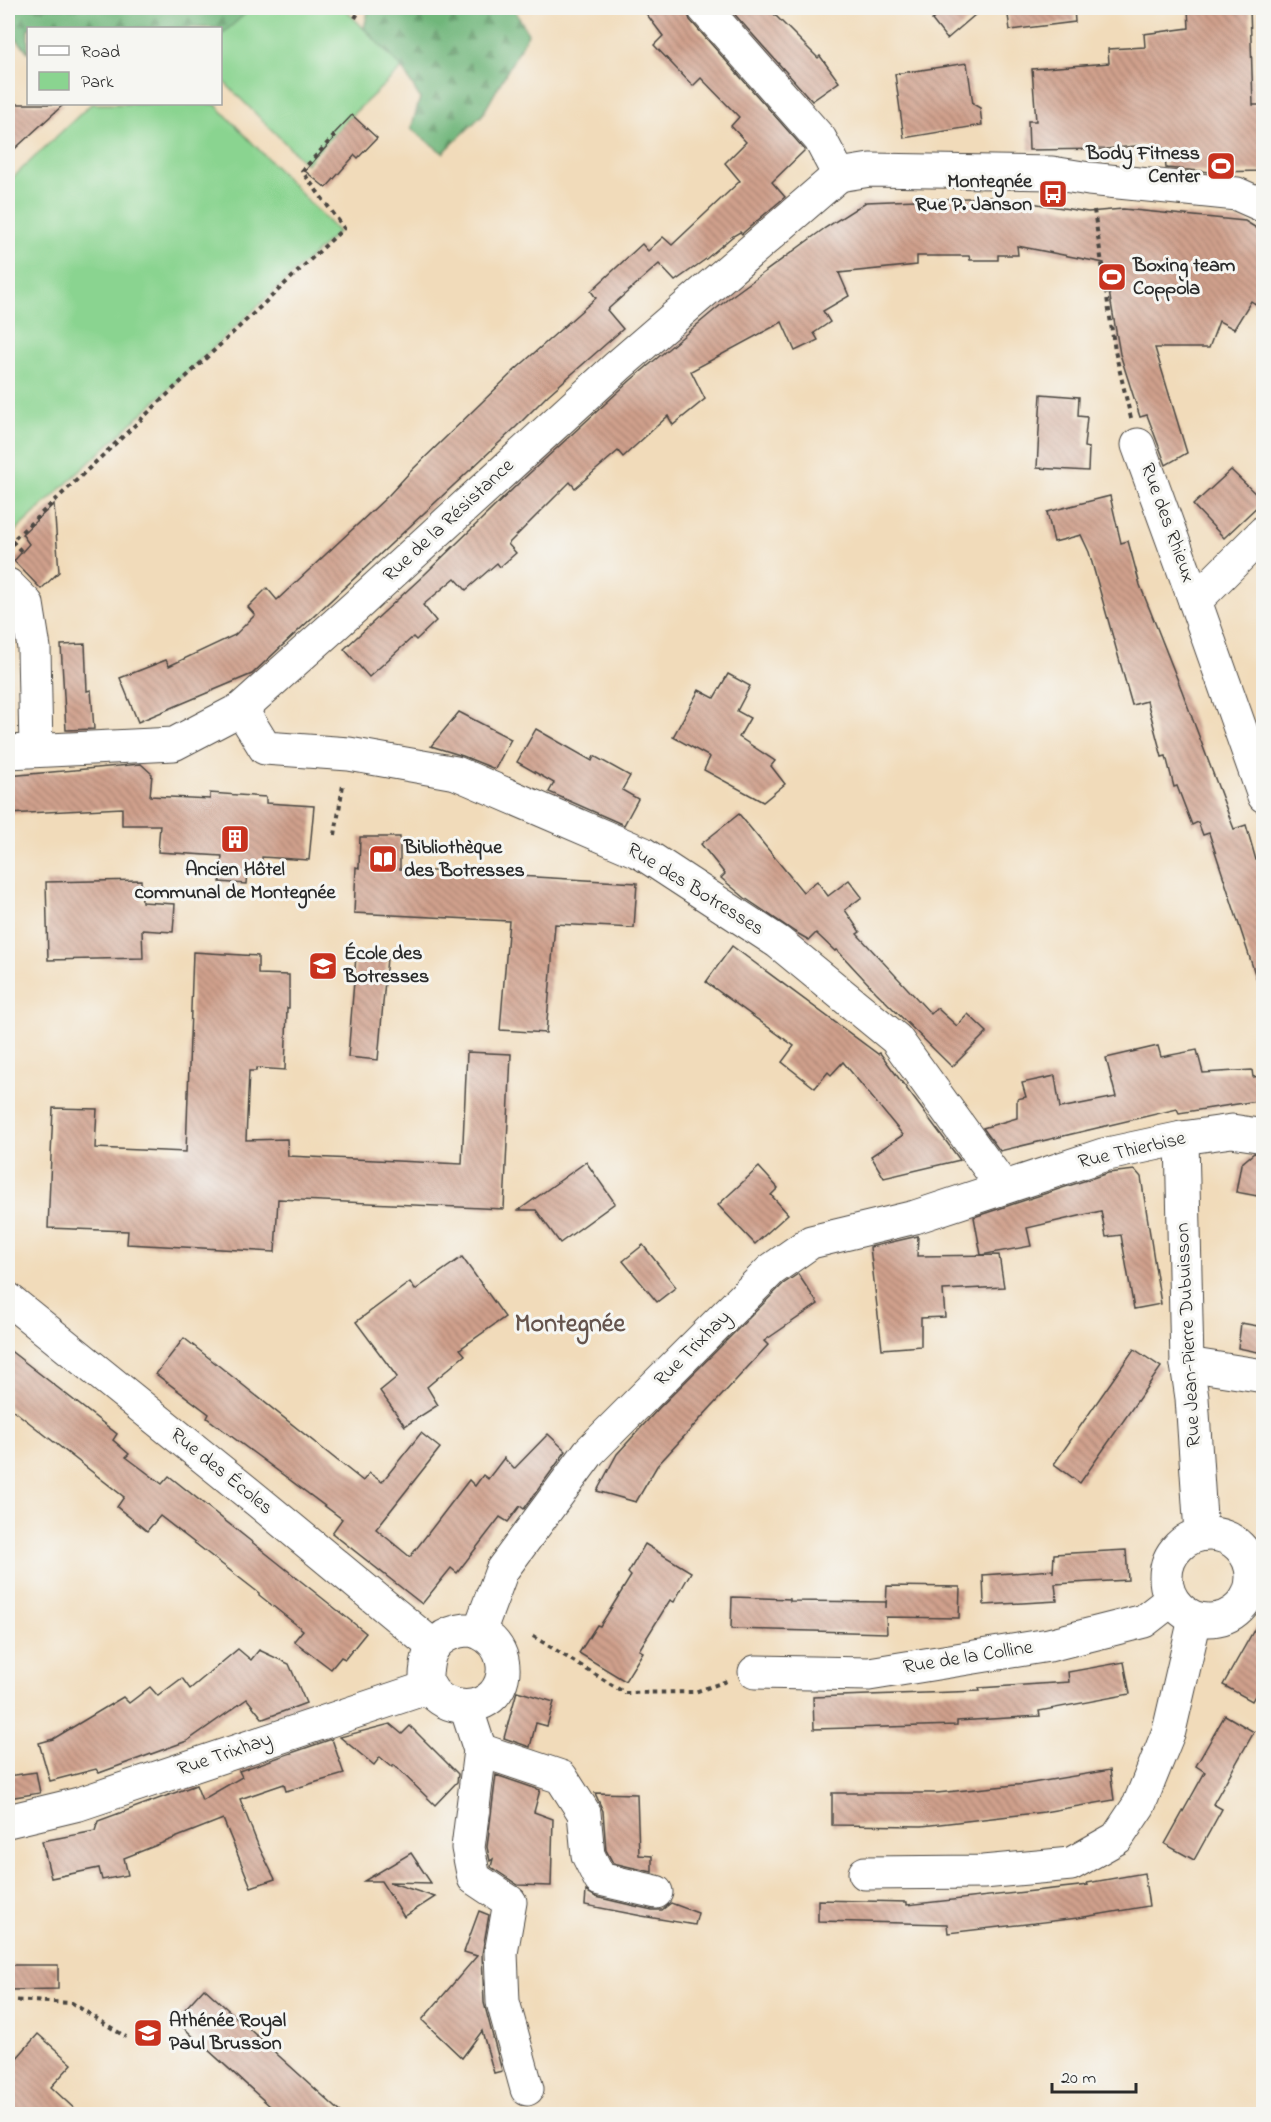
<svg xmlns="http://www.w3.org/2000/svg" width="1271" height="2122" font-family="'Indie Flower',sans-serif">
	<defs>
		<pattern id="forest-firs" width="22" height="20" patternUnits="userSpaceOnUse" patternTransform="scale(1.5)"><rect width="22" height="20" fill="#6fb67a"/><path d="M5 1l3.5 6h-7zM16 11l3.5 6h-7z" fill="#5b9464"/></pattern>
		<pattern id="building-back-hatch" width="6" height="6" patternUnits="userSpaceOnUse" patternTransform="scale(1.5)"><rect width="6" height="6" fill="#d0a08c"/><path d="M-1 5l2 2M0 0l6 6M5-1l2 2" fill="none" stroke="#a98373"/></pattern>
	</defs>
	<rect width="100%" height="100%" fill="#f6f6f2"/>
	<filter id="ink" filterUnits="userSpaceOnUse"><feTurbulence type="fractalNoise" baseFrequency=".0167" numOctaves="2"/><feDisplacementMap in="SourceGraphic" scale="12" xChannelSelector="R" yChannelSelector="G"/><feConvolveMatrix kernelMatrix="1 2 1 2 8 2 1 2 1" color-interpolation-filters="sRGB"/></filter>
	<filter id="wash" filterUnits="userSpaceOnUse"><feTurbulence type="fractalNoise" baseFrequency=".008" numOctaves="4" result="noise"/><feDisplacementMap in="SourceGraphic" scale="24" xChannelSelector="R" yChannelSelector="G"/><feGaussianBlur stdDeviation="1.35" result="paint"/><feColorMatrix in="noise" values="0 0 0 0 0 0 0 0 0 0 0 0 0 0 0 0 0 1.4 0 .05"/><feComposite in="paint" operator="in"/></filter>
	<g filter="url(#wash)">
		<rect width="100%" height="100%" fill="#f1dbba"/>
		<g fill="url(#forest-firs)" stroke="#4d7052" stroke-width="1.5">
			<path d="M8,8H252L221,36L220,28H28V52L8,29Z"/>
			<path d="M372,8H514L528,34L483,114L443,153L411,129L420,98L402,68L364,28L368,12Z"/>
		</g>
		<g fill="#8ad490" stroke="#5a805e" stroke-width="1.5">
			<path d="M252,8H344L402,68L352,115L306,164L221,79L220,36Z"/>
			<path d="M91,104H215L338,232L12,534L8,530V182Z"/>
		</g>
		<g id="blocks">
			<g fill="url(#building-back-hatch)">
				<path d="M642,8H686L690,20L805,150L772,182L785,197L744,232L742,234L740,232L733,236L706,259L675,281L659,264L607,310L623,329L548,395L516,427L252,674L138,722L120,678L166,660L169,666L235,635L255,615L248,607L267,588L277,600L388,496L410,472L515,370L596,298L591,291L642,244L648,251L663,237L672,245L740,181L725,163L746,142L731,126L739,117L701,78L693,86L654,45L663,36Z"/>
				<path d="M729,8H768L818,58L820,56L839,82L812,101Z"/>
				<path d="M946,8H983L947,39L932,20Z"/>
				<path d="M1007,8H1074L1075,22L1010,30Z"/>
				<path d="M1188,8H1250L1253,105H1263V171L1211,172L1166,168L1164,148L1146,151L1145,145L1106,149L1029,150L1028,121H1036L1032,69L1109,63L1108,49L1145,47L1144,34L1189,28Z"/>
				<path d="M967,63L973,104L980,108L982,125L904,138L895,74Z"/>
				<path d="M8,104H64L8,155Z"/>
				<path d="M352,115L377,138L358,158L355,155L326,188L305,171L335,137L333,135Z"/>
				<path d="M994,197L1088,212L1123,209L1245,221L1263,232V309L1251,301L1234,329L1219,321L1209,348H1155L1187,453L1166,465L1147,415L1140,417L1120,354L1104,263L1017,246L1018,255H998V260H970L969,256H917V265L839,273L849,296L823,311L830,322L814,333L818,340L795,351L782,322L691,371L705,399L673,425L668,416L623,457L618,451L575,488L570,482L508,544L516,553L500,567L497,563L466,590L455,578L423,605L436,621L416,640L413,637L369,677L344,649L424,575L520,482L631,380L729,298L825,228L866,202Z"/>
				<path d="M1041,394L1079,397L1078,416L1087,417L1084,447L1089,448L1088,471L1037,468Z"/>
				<path d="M1231,470L1263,501L1224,538L1193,505Z"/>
				<path d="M1110,496L1121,543L1128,541L1140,585L1182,691L1234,829L1246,825L1256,860L1263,858V989H1260L1209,833L1203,835L1198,822L1192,825L1177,786L1174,787L1166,756L1162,757L1147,701L1132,705L1089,552L1081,535L1054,542L1047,512Z"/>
				<path d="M54,504L59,572L41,589L14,561L29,544L22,534Z"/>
				<path d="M85,644L87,691L91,690L94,729L66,730L61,645Z"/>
				<path d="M728,674L750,686L737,711L750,718L739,737L775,761L771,766L785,784L763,802L704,770L710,757L673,737L699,690L714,698Z"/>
				<path d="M459,712L511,739L495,769L463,756L431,746Z"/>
				<path d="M536,729L592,761L594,756L630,776L622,790L638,799L624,825L549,792L554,783L517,762Z"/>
				<path d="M141,764L152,774L150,796L210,799V793L266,797V803L314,806L309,860L262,857L261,871L247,870L246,884L220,882L222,856L158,852L160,825H122V808L8,814V776Z"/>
				<path d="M739,814L803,892L817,881L828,896L849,880L862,897L845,910L860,932L857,934L931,1014L937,1008L957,1026L968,1014L987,1032L952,1067L876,992L837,950L835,951L816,933L809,940L795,932L745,898L721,878L725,874L701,844Z"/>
				<path d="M360,837H400V869L637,883L634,928L555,924L546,1033L500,1030L509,921L354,913L356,867L359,868Z"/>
				<path d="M141,880L142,902L175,904L173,932L142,930L143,958L48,960L46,882Z"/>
				<path d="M732,946L878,1054L880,1053L960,1160L884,1178L871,1156L903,1135L843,1062L831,1075L828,1072L815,1088L782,1062L794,1046L706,982Z"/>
				<path d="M193,952L258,956V974L289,975V1008H287L285,1070L256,1068V1071H249L246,1140L287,1139L288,1156L462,1164L467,1052L511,1054L504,1209L278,1199L275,1252L127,1244L128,1231L48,1228L53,1108L97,1109L95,1148L186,1152Z"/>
				<path d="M356,956L387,958L378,1060L348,1057Z"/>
				<path d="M1158,1046L1161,1057L1197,1050L1203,1073L1252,1070L1253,1077L1263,1076V1100L1179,1113L1177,1109L1000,1151L983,1128L1017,1118V1099L1026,1097L1022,1083L1055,1076L1060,1108L1116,1097L1106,1058Z"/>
				<path d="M1254,1153L1263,1154V1197L1236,1192L1241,1164Z"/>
				<path d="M586,1162L615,1203L560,1243L536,1210H519Z"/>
				<path d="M759,1167L778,1188L771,1195L788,1214L755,1244L718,1205Z"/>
				<path d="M1135,1170L1141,1177L1161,1304L1134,1309L1121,1235L1106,1237L1101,1211L1027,1228L1031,1246L981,1255L974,1217L1108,1173Z"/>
				<path d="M918,1236L917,1256L999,1255L1004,1287L943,1290L945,1317L921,1318V1346L882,1349L870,1247Z"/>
				<path d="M643,1245L676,1287L657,1302L623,1261Z"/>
				<path d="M462,1257L505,1317L460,1349L465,1355L427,1387L438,1405L405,1426L380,1391L397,1377L356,1322L410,1282L415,1290Z"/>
				<path d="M798,1274L818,1304L764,1341L768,1345L657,1466L636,1502L597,1491L617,1454L659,1408L783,1284Z"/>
				<path d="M1241,1323L1263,1327V1353L1238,1348Z"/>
				<path d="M184,1338L363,1481L369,1473L382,1482L421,1433L440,1448L376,1529L410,1557L469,1480L475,1486L483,1475L488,1479L504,1458L514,1469L548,1434L566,1451L524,1509L520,1506L508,1522L500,1517L457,1573L451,1568L422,1604L332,1533L342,1519L207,1418L209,1414L156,1374Z"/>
				<path d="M8,1349L117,1434L113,1440L129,1454L126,1457L162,1484L169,1476L366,1633L345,1659L341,1657L331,1669L294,1641L303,1630L259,1595V1593L160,1516L147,1531L117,1507L124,1497L8,1406Z"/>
				<path d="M1134,1349L1161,1367L1080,1483L1054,1464Z"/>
				<path d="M645,1544L691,1572L674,1602L670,1600L639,1650L643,1652L625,1681L579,1653L597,1625L600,1626L631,1576L628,1573Z"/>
				<path d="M1126,1550L1128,1580L1055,1584L1057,1601L984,1605L983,1575L1053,1570V1573L1054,1554Z"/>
				<path d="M887,1586L960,1587L959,1618L886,1617L887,1633L731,1629L732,1597L790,1599V1601L886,1602V1608Z"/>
				<path d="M1263,1614V1681L1252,1701L1223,1685Z"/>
				<path d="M238,1649L251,1660L259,1650L289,1664L306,1703L263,1719L247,1699L187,1741L99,1773L96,1769L50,1781L39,1743L53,1739L123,1697L129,1703L150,1687L158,1696L182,1678L190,1689Z"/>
				<path d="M1124,1662L1130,1694L1039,1711L1040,1716L957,1721V1725L814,1729L813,1697L980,1691L979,1688L1069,1682L1068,1672Z"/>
				<path d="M517,1691L554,1702L547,1726L536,1723L530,1747L504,1738Z"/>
				<path d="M1225,1715L1254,1732L1213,1804L1222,1809L1194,1860L1165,1844L1205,1772L1196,1766Z"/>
				<path d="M390,1724L402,1734L410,1726L458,1774L457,1782L435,1805L394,1765L392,1767L380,1757L374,1765L340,1737Z"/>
				<path d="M332,1739L344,1774L286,1791L284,1784L240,1799L258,1845L275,1879L251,1887L223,1819L124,1858L128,1875L102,1880L99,1868L51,1878L42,1841L95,1831L98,1821L196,1785L202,1800L242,1777L239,1771Z"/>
				<path d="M1110,1770L1114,1800L1044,1812L922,1826L832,1825V1793H937L1026,1784Z"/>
				<path d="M36,1772L40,1793L8,1798V1776Z"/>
				<path d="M496,1775L540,1790L534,1812L553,1819L551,1886L518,1885L491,1867L493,1859L490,1861L487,1847Z"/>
				<path d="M595,1793L637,1794L639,1855L652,1856V1872L613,1863L606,1850L603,1811Z"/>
				<path d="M411,1853L431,1883L389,1882L435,1897L404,1917L381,1881H364Z"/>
				<path d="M1144,1873L1149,1906L1078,1918L948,1933L947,1924L818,1921V1900L907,1902V1905L1088,1885L1087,1883Z"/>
				<path d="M586,1891L596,1897L652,1910H662L671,1903L698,1913L695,1925L642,1916L585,1905Z"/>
				<path d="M479,1911L489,1915L482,1954L484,2003L502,2071L494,2073L482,2031L462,2058L422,2020L477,1956L464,1952Z"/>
				<path d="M8,1965H58V1989L8,1990Z"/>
				<path d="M204,1988L344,2115H280L175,2020Z"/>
				<path d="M38,2034L72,2064L51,2087L81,2115H8V2068Z"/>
			</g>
		</g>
	</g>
	<g filter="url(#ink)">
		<use href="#blocks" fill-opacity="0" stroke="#494540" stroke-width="1.5"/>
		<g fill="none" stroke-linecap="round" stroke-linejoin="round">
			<g stroke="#494540" stroke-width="35">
				<g id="minor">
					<path d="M704,8L820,139L839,175"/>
					<path d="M839,175L870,170L1052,173L1089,179L1237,194L1264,206"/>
					<path d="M1138,445L1195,601L1264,796"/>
					<path d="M8,585L27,604L34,648L36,750"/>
					<path d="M1195,601L1264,532"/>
					<path d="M241,709L265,748L349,754L456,773L642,853L778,942L896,1039L1003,1187"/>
					<path d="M8,752L174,744L241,709L356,606L618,366L839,175"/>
					<path d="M1182,1138L1187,1364L1192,1398L1201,1533"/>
					<path d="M8,1299L259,1502L433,1646"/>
					<path d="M1187,1364L1264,1376"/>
					<circle cx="1209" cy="1577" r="43"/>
					<path d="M466,1630C470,1630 476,1631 480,1633C503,1643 511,1674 494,1694C476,1714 439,1709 428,1684C425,1679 426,1672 427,1666C429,1644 445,1632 466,1630Z"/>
					<path d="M479,1632L502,1570L589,1452L771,1270L811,1242L915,1217L1103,1155L1182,1138L1232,1131L1264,1136"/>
					<path d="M755,1672L869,1674L1049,1645L1144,1621L1171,1600"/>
					<path d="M466,1707L480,1750L468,1848L474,1878L510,1902L501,1953L503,2002L527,2089"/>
					<path d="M480,1750L561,1777L584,1813L588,1855L600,1879L656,1892"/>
					<path d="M8,1821L79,1804L429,1687"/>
					<path d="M865,1873L983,1872L1071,1864L1117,1838L1139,1805L1169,1731L1195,1619"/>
				</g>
			</g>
			<g stroke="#494540" stroke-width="4" stroke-dasharray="4.5 4.5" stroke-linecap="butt">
				<path d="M355,18L361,8"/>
				<path d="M1094,210L1115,351L1131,418"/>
				<path d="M12,541L22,552"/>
				<path d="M8,554L12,541L344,228L302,171L334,136"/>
				<path d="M335,835L343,785"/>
				<path d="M533,1636L625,1693L695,1692L727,1681"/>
				<path d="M8,2000L72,2003L126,2037"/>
			</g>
			<use href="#minor" stroke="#fff" stroke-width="33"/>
		</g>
	</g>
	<defs>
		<g id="stadium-square" transform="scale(1.5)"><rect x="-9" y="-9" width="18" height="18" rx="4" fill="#c8321e" stroke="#f6f6f2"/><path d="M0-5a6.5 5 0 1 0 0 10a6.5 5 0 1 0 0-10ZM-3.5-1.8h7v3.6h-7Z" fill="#fff"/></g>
		<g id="bus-square" transform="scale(1.5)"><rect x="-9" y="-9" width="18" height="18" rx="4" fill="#c8321e" stroke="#f6f6f2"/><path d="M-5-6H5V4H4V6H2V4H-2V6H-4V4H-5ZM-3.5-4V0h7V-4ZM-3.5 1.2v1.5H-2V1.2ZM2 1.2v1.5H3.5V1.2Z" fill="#fff"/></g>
		<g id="building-square" transform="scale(1.5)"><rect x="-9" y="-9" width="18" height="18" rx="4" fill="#c8321e" stroke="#f6f6f2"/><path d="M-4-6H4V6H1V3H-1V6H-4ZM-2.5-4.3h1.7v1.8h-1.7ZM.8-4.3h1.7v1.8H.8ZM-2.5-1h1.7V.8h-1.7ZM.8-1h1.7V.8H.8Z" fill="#fff"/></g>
		<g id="library-square" transform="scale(1.5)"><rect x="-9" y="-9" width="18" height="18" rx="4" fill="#c8321e" stroke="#f6f6f2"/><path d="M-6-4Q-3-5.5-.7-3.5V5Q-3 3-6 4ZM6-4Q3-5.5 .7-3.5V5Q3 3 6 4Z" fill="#fff"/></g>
		<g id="school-square" transform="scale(1.5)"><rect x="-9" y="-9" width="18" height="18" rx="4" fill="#c8321e" stroke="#f6f6f2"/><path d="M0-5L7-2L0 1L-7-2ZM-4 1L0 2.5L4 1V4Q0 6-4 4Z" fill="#fff"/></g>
	</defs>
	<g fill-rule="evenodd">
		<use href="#stadium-square" x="1221" y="166"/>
		<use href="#bus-square" x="1053" y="194"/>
		<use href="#stadium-square" x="1112" y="277"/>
		<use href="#building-square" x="235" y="839"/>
		<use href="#library-square" x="383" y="859"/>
		<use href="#school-square" x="323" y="966"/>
		<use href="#school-square" x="148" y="2033"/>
	</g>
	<g text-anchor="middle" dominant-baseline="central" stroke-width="6" stroke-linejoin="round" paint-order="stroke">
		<g font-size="20" font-weight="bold" fill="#2b2b2b" stroke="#f6f6f2" text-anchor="start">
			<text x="1200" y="154" text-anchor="end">Body Fitness<tspan x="1200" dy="23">Center</tspan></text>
			<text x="1032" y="182" text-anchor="end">Montegnée<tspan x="1032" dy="23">Rue P. Janson</tspan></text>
			<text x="1133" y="266">Boxing team<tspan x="1133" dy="23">Coppola</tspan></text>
			<text x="404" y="848">Bibliothèque<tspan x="404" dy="23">des Botresses</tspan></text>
			<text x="235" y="870" text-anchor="middle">Ancien Hôtel<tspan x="235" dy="23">communal de Montegnée</tspan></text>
			<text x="344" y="954">École des<tspan x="344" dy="23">Botresses</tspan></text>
			<text x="169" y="2021">Athénée Royal<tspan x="169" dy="23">Paul Brusson</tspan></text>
		</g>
		<g font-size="20" fill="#2b2b2b" stroke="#f6f6f2">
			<text transform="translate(449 521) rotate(-43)">Rue de la Résistance</text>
			<text transform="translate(1167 523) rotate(70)">Rue des Rhieux</text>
			<text transform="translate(695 890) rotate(32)">Rue des Botresses</text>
			<text transform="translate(1132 1151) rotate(-13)">Rue Thierbise</text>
			<text transform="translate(1189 1335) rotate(-93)">Rue Jean-Pierre Dubuisson</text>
			<text transform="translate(693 1349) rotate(-45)">Rue Trixhay</text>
			<text transform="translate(221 1472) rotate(39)">Rue des Écoles</text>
			<text transform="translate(968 1658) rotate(-9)">Rue de la Colline</text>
			<text transform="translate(225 1755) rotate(-19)">Rue Trixhay</text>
		</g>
		<g font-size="26" font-weight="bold" fill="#65544d" stroke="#f6f6f2">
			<text x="570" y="1325">Montegnée</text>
		</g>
	</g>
	<rect width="1271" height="2122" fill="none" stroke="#f6f6f2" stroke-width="30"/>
	<rect x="27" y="27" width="195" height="78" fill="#f6f6f2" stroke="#a5a5a2" stroke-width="1.5"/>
	<rect x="39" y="46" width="30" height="9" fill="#ffffff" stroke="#a5a5a2" stroke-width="1.5"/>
	<text x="81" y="57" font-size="18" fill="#2b2b2b">Road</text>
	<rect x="39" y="72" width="30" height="18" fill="#8ad490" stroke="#a5a5a2" stroke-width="1.5"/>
	<text x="81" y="87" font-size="18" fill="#2b2b2b">Park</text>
	<path d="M1052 2083v9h84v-9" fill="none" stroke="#2b2b2b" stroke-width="3"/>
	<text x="1061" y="2083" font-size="18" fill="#2b2b2b" stroke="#f6f6f2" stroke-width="4.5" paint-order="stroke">20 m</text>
</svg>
